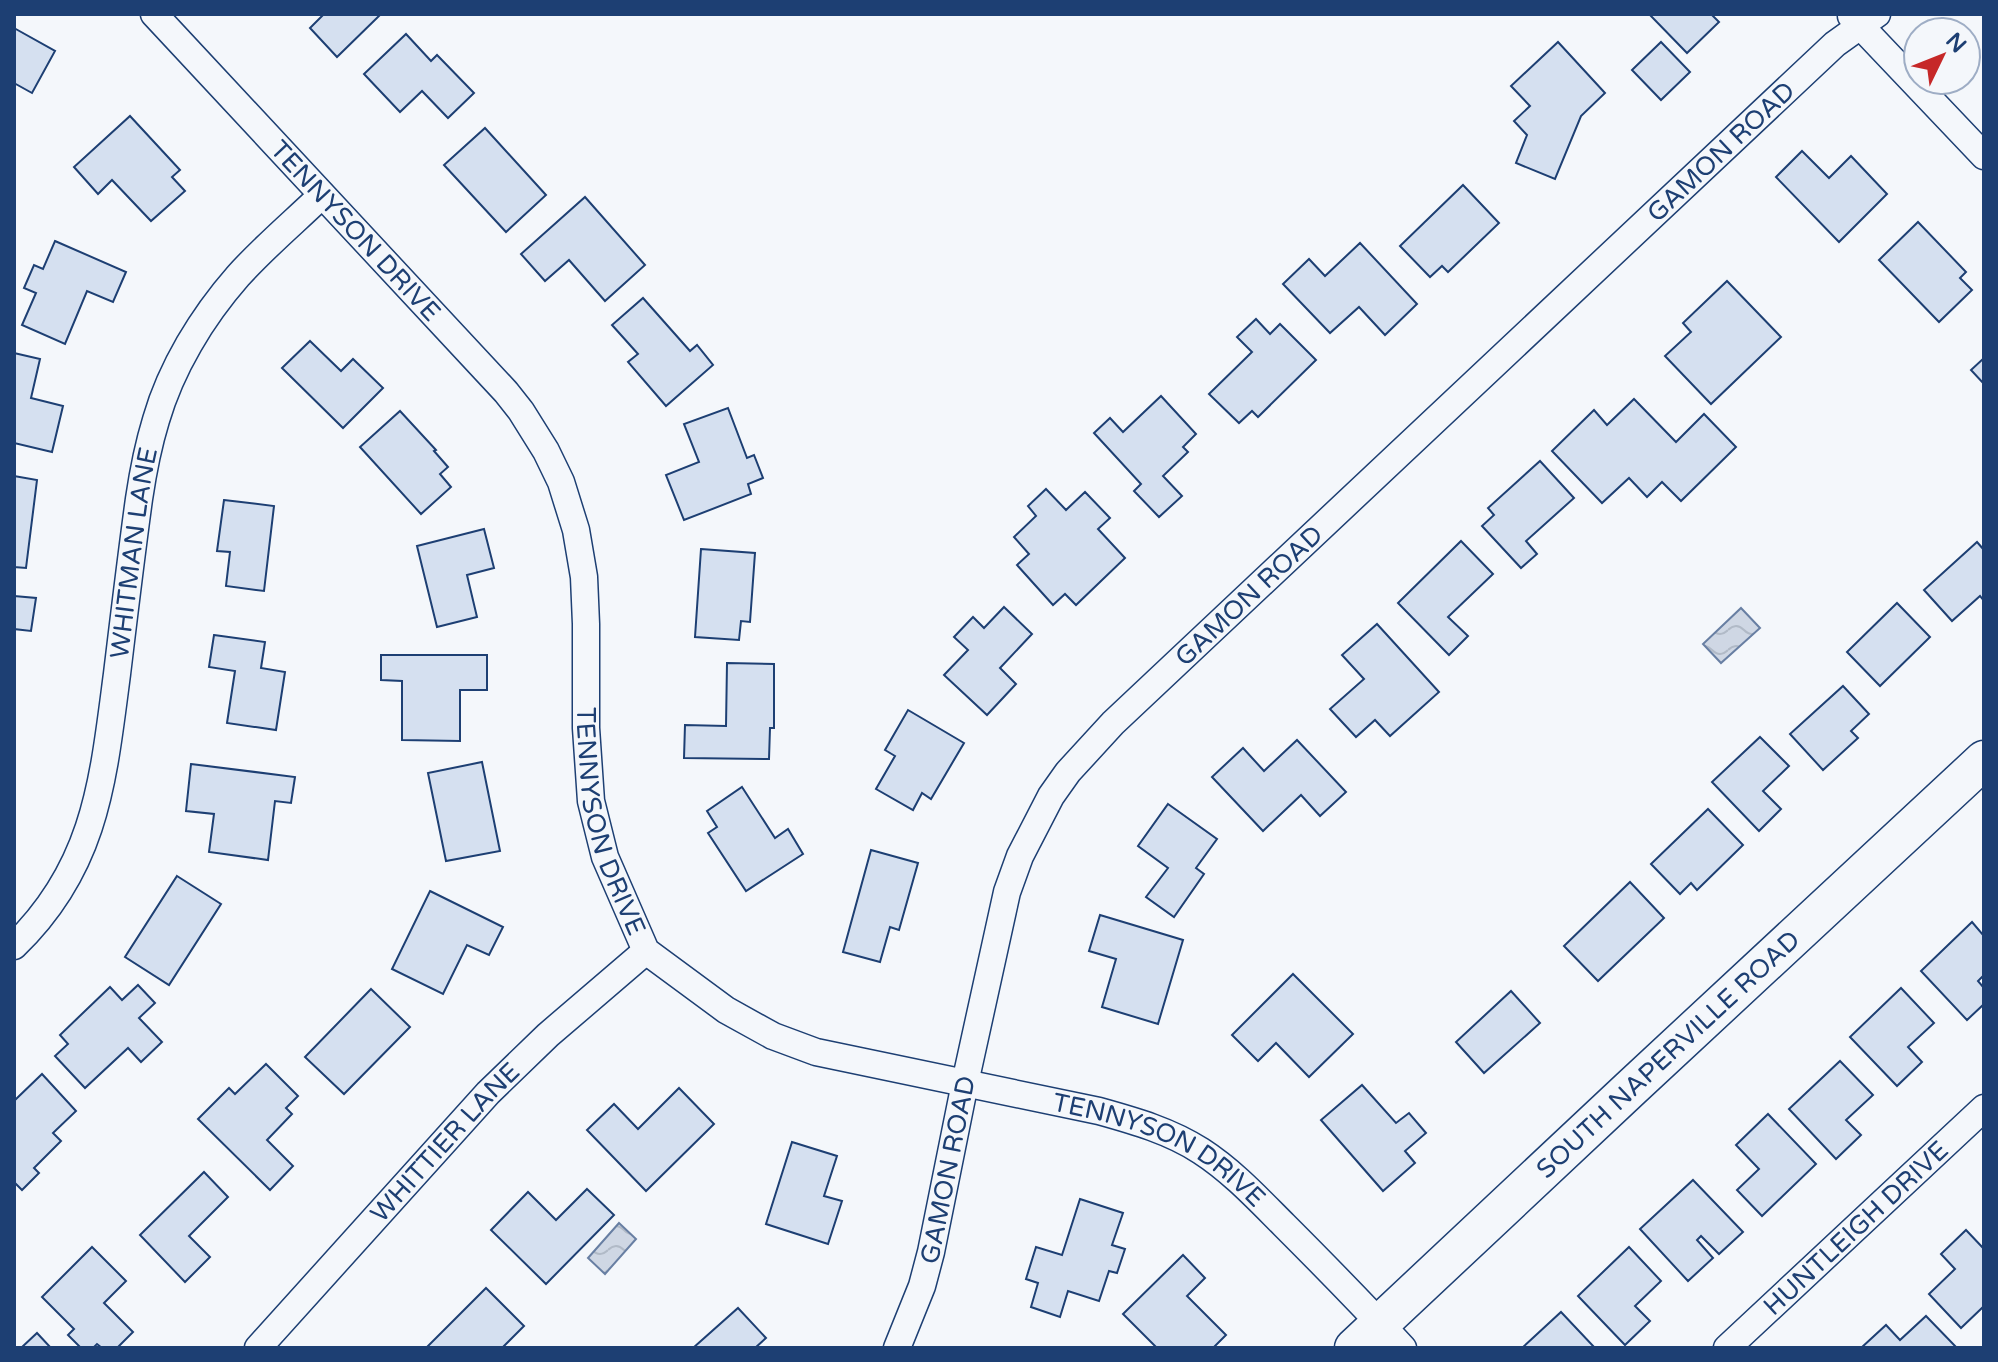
<svg xmlns="http://www.w3.org/2000/svg" width="1998" height="1362" font-family="'Varela Round',sans-serif">
	<defs>
		<pattern id="water-waves" width="16" height="10" patternUnits="userSpaceOnUse" patternTransform="scale(2)"><rect width="16" height="10" fill="#cfd7e4"/><path d="M0 5q4-4 8 0t8 0" fill="none" stroke="#b1bac7"/></pattern>
	</defs>
	<rect width="100%" height="100%" fill="#f4f7fb"/>
	<g fill="url(#water-waves)" stroke="#687fa3" stroke-width="2">
		<path d="M1741,608L1760,628L1721,663L1703,644Z"/>
		<path d="M619,1223L636,1239L605,1274L588,1258Z"/>
	</g>
	<g fill="#d5e0f0" stroke="#1d3f73" stroke-width="2">
		<path d="M324,14H381L337,57L310,28Z"/>
		<path d="M1649,14H1711L1719,22L1687,53Z"/>
		<path d="M14,28L55,51L32,93L14,83Z"/>
		<path d="M406,34L431,61L437,55L474,93L448,118L422,91L400,112L364,74Z"/>
		<path d="M1558,42L1605,93L1581,116L1555,179L1516,163L1527,135L1514,121L1530,106L1511,86Z"/>
		<path d="M1661,42L1690,72L1661,100L1632,70Z"/>
		<path d="M130,116L180,170L172,177L185,191L151,221L112,180L98,194L74,167Z"/>
		<path d="M485,128L546,195L506,232L444,165Z"/>
		<path d="M1802,151L1829,178L1851,156L1887,194L1839,242L1776,177Z"/>
		<path d="M1463,185L1499,223L1448,272L1442,266L1430,277L1400,246Z"/>
		<path d="M585,197L645,265L605,301L569,260L545,281L521,254Z"/>
		<path d="M1918,222L1966,272L1960,278L1972,290L1939,322L1879,260Z"/>
		<path d="M55,241L126,272L113,302L87,291L65,344L22,325L36,293L24,288L34,265L43,269Z"/>
		<path d="M1360,243L1417,304L1385,335L1359,307L1330,333L1283,284L1309,259L1325,276Z"/>
		<path d="M1727,281L1781,337L1711,404L1665,356L1691,332L1683,323Z"/>
		<path d="M643,298L690,351L697,345L713,365L666,406L628,362L638,354L612,325Z"/>
		<path d="M1256,319L1270,334L1280,324L1316,360L1258,417L1252,411L1239,423L1209,394L1252,352L1237,337Z"/>
		<path d="M310,341L341,371L353,359L383,388L343,428L282,368Z"/>
		<path d="M14,353L40,359L31,398L63,406L52,452L14,443Z"/>
		<path d="M1984,358V384L1971,370Z"/>
		<path d="M1161,396L1196,434L1183,447L1188,452L1163,476L1182,496L1159,517L1134,491L1141,484L1094,433L1110,418L1123,432Z"/>
		<path d="M1634,399L1676,442L1704,414L1736,447L1681,501L1662,482L1647,497L1629,478L1602,503L1552,451L1594,410L1607,425Z"/>
		<path d="M728,408L747,458L754,455L763,478L748,484L751,494L684,520L666,475L699,462L684,424Z"/>
		<path d="M400,411L436,450L434,451L448,467L440,474L451,487L421,514L360,447Z"/>
		<path d="M1540,461L1574,498L1526,541L1537,554L1521,568L1482,526L1494,515L1488,508Z"/>
		<path d="M14,476L37,480L26,568L14,567Z"/>
		<path d="M1046,489L1066,510L1085,492L1110,518L1098,529L1125,558L1076,605L1065,594L1053,605L1017,565L1029,554L1014,537L1036,516L1028,506Z"/>
		<path d="M224,500L274,506L264,591L226,586L230,552L217,551Z"/>
		<path d="M484,529L494,568L467,575L477,617L437,627L417,546Z"/>
		<path d="M1461,541L1493,574L1448,617L1468,636L1449,655L1398,603Z"/>
		<path d="M1977,542L1984,550V601L1980,596L1952,621L1924,590Z"/>
		<path d="M701,549L755,553L750,622L741,621L739,640L695,637Z"/>
		<path d="M14,596L36,598L31,631L14,629Z"/>
		<path d="M1897,603L1930,637L1880,686L1847,652Z"/>
		<path d="M1004,607L1032,634L1000,668L1016,684L987,715L944,675L968,650L954,637L973,617L984,628Z"/>
		<path d="M1377,624L1439,692L1390,736L1375,720L1356,737L1330,709L1364,679L1342,655Z"/>
		<path d="M214,635L265,642L261,668L285,672L276,730L227,723L235,671L209,667Z"/>
		<path d="M381,655H487V690H460V741L402,740V681L381,680Z"/>
		<path d="M727,663L774,664V728H770L769,759L684,758L685,725L726,726Z"/>
		<path d="M1843,686L1869,714L1851,731L1858,738L1823,770L1790,734Z"/>
		<path d="M908,710L964,743L931,799L922,793L913,810L876,789L895,756L885,750Z"/>
		<path d="M1760,737L1789,766L1763,791L1781,809L1759,831L1712,782Z"/>
		<path d="M1297,740L1346,792L1320,816L1301,795L1263,831L1212,777L1243,748L1264,771Z"/>
		<path d="M482,762L500,851L446,861L428,773Z"/>
		<path d="M191,764L295,777L291,803L275,801L268,860L209,852L214,814L186,811Z"/>
		<path d="M742,787L775,838L788,829L803,854L746,891L708,833L717,827L707,811Z"/>
		<path d="M1168,804L1217,839L1196,868L1204,874L1174,917L1146,897L1168,868L1138,846Z"/>
		<path d="M1708,809L1743,845L1697,890L1691,883L1680,894L1651,864Z"/>
		<path d="M871,850L918,863L899,930L890,927L880,962L843,952Z"/>
		<path d="M177,876L221,904L169,985L125,957Z"/>
		<path d="M1630,882L1664,918L1598,981L1564,946Z"/>
		<path d="M430,891L503,927L489,955L467,945L443,994L392,969Z"/>
		<path d="M1100,915L1183,940L1158,1024L1102,1007L1116,959L1089,951Z"/>
		<path d="M1972,922L1984,936V975L1978,981L1984,988V1004L1967,1020L1921,971Z"/>
		<path d="M1293,974L1353,1034L1309,1077L1276,1043L1258,1061L1232,1035Z"/>
		<path d="M138,985L155,1003L139,1018L162,1042L141,1062L128,1048L85,1088L55,1056L68,1044L60,1035L110,987L122,1000Z"/>
		<path d="M1901,988L1934,1023L1908,1047L1922,1062L1897,1086L1850,1037Z"/>
		<path d="M371,989L410,1027L344,1094L305,1057Z"/>
		<path d="M1511,991L1540,1023L1484,1073L1456,1042Z"/>
		<path d="M1840,1061L1873,1095L1846,1120L1861,1135L1836,1159L1789,1109Z"/>
		<path d="M266,1064L298,1096L286,1108L292,1114L267,1140L293,1166L270,1190L198,1119L229,1088L235,1094Z"/>
		<path d="M42,1074L76,1111L53,1133L61,1141L34,1168L39,1173L22,1190L14,1182V1101Z"/>
		<path d="M1362,1085L1396,1123L1409,1113L1426,1133L1405,1151L1415,1163L1383,1191L1321,1120Z"/>
		<path d="M679,1088L714,1124L646,1191L587,1130L614,1104L638,1129Z"/>
		<path d="M1768,1114L1816,1164L1762,1216L1737,1190L1759,1169L1736,1145Z"/>
		<path d="M792,1142L837,1156L824,1196L842,1201L828,1244L766,1224Z"/>
		<path d="M204,1172L228,1197L189,1236L210,1257L185,1282L140,1235Z"/>
		<path d="M1693,1180L1743,1232L1719,1254L1701,1236L1697,1240L1713,1258L1688,1281L1640,1229Z"/>
		<path d="M587,1189L614,1215L546,1284L491,1230L528,1192L556,1220Z"/>
		<path d="M1080,1199L1123,1213L1112,1245L1125,1249L1117,1273L1109,1271L1099,1301L1068,1291L1060,1317L1031,1307L1038,1283L1026,1279L1036,1247L1062,1255Z"/>
		<path d="M1966,1230L1984,1249V1306L1961,1328L1929,1294L1955,1269L1941,1254Z"/>
		<path d="M92,1247L126,1281L104,1303L133,1332L117,1348H102L97,1344L93,1348H81L68,1335L74,1329L42,1297Z"/>
		<path d="M1629,1247L1661,1281L1635,1306L1650,1321L1625,1345L1578,1296Z"/>
		<path d="M1183,1255L1205,1278L1187,1296L1226,1335L1213,1348H1157L1123,1314Z"/>
		<path d="M486,1288L524,1326L502,1348H426Z"/>
		<path d="M738,1308L766,1338L755,1348H693Z"/>
		<path d="M1561,1312L1595,1348H1522Z"/>
		<path d="M1926,1316L1957,1348H1861L1886,1325L1900,1340Z"/>
		<path d="M37,1333L51,1348H21Z"/>
	</g>
	<g fill="none" stroke-linecap="round" stroke-linejoin="round">
		<g stroke="#1d3f73" stroke-width="29">
			<g id="minor">
				<path id="s1" d="M154,14L506,392L521,411L546,451L561,482L576,530L584,577L586,624V728L591,801L605,857L646,951L726,1010L773,1036L816,1052L1099,1111C1135,1121 1170,1131 1201,1151C1232,1171 1258,1199 1284,1225C1324,1265 1364,1306 1403,1348"/>
				<path d="M1851,16L1984,156"/>
				<path id="s2" d="M14,946C96,867 103,781 117,674C124,616 131,557 139,499C143,472 148,446 156,420C171,368 202,317 238,276C264,247 294,222 322,195"/>
				<path id="s3" d="M258,1348L488,1093L548,1035L646,951"/>
				<path id="s4" d="M897,1348L922,1286L931,1252L965,1083L1007,892L1020,856L1051,796L1068,772L1113,723L1835,44L1877,14"/>
				<path id="s5" d="M1727,1348L1984,1108"/>
			</g>
		</g>
		<g stroke="#1d3f73" stroke-width="41">
			<g id="secondary">
				<path id="s6" d="M1354,1348L1630,1089L1984,760"/>
			</g>
		</g>
		<use href="#minor" stroke="#f4f7fb" stroke-width="26"/>
		<use href="#secondary" stroke="#f4f7fb" stroke-width="38"/>
	</g>
	<g text-anchor="middle" dominant-baseline="central" stroke-width="6" stroke-linejoin="round" paint-order="stroke">
		<g font-size="26" fill="#1d3f73" stroke="#f4f7fb">
			<text stroke="none"><textPath href="#s4" startOffset="1506">GAMON ROAD</textPath></text>
			<text stroke="none"><textPath href="#s1" startOffset="296">TENNYSON DRIVE</textPath></text>
			<text stroke="none"><textPath href="#s2" startOffset="420">WHITMAN LANE</textPath></text>
			<text stroke="none"><textPath href="#s4" startOffset="858">GAMON ROAD</textPath></text>
			<text stroke="none"><textPath href="#s1" startOffset="968">TENNYSON DRIVE</textPath></text>
			<text stroke="none"><textPath href="#s6" startOffset="430">SOUTH NAPERVILLE ROAD</textPath></text>
			<text stroke="none"><textPath href="#s3" startOffset="278">WHITTIER LANE</textPath></text>
			<text stroke="none"><textPath href="#s1" startOffset="1664">TENNYSON DRIVE</textPath></text>
			<text stroke="none"><textPath href="#s4" startOffset="186">GAMON ROAD</textPath></text>
			<text stroke="none"><textPath href="#s5" startOffset="176">HUNTLEIGH DRIVE</textPath></text>
		</g>
	</g>
	<rect width="1998" height="1362" fill="none" stroke="#1d3f73" stroke-width="32"/>
	<g transform="translate(1942 56) rotate(47)"><circle r="38" fill="#f4f7fb" stroke="#9eadc5" stroke-width="2"/>
	<path d="M0-6L14 30L0 20L-14 30Z" fill="#c62828"/>
	<text y="-12" font-size="22" font-weight="bold" text-anchor="middle" fill="#1d3f73">N</text>
	</g>
</svg>
